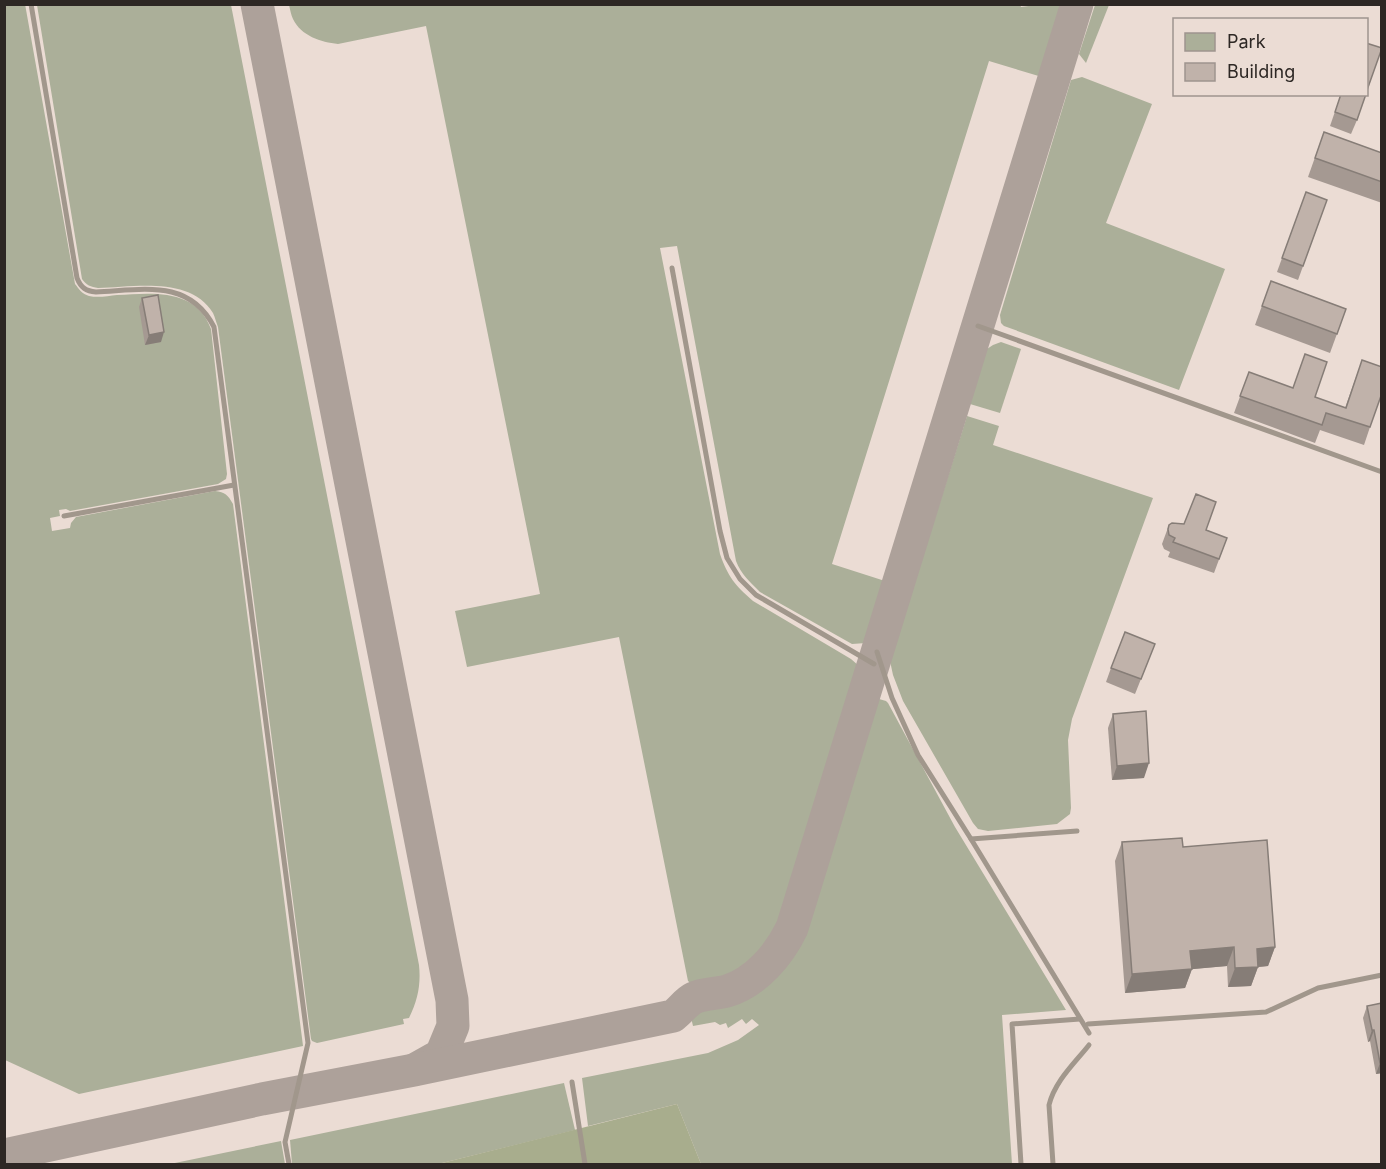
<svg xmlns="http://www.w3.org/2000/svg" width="1386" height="1169" font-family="Inter,sans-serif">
	<rect width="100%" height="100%" fill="#ebdcd4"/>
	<g fill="#abaf99">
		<path d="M25,4L75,284C79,289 82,294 89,296C98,298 108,296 117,295C153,293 196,288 211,329L227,474L226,479L218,484L70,511L66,509L59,510L60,516L50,518L52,531L70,528L71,523L76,517L215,491C225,492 228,495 233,504L302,1038L303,1046L79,1094L5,1060L4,5Z"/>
		<path d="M1020,4L1021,7L1036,5H1064L1042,77L989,61L832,564L885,581L866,643L852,644L760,592C750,582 741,574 736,561L677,246L660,248L720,554C728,577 735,585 753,601L851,659L859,666L823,781L831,784L787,923C782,935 776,946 767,956C753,971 717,998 696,987C693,986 691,983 688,981L619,637L467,667L455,611L540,594L426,26L338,44C321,42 301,36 293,19C291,15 290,9 289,5Z"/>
		<path d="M37,5H231L419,965C421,984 418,1000 409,1018L403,1019L404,1024L317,1043L312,1041L311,1039L218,327C216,322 215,317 213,313C191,276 134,287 98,288C91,287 86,285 82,279Z"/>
		<path d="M1095,5H1109L1086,63L1079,54Z"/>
		<path d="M1082,77L1152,104L1106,223L1225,269L1179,390L1004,326L1001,323L1000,315L1071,80Z"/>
		<path d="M1001,342L1021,349L1000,413L970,404L987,349L993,345Z"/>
		<path d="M967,416L999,426L993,445L1153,498L1072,719L1068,740L1071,808L1070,814L1057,824L988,831L978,829L973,823L903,701L893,675L890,661Z"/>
		<path d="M879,699L886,701L888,703L955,827L1066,1010L1002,1015L1012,1164H701L677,1104L588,1126L582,1078L708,1053L738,1040L759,1025L752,1019L746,1024L742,1019L728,1028L726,1023L720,1025L715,1022L693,1026C692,1021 689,1013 692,1008C697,1001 730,997 740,991C766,978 783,957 797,931L842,787L849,788L876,701Z"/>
		<path d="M564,1083L575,1130L438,1164H292L290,1140Z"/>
		<path d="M281,1141L285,1164H170Z"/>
	</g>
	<path fill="#a8ad8d" d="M677,1104L701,1164H438Z"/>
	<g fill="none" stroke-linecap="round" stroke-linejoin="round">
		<g stroke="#ada19a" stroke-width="33">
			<path d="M257,4L452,1000L453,1026L441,1055L416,1069"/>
			<path d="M4,1155L262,1099L414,1070L673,1016C680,1011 687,1001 694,998C704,993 717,994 727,991C756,982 779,955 792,928L1077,4"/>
		</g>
		<g stroke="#a1978c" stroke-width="5">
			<path d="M31,4L77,278C81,288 86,291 96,292C142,290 189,278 214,327L308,1043L285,1142L289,1164"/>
			<path d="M672,268L720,531L727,558L740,579L756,595L874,664"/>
			<path d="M978,326L1382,472"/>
			<path d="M64,516L234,485"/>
			<path d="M877,652L892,698L918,755L971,839L1089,1033"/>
			<path d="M971,839L1077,831"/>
			<path d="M1088,1024L1266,1012L1318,988L1382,975"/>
			<path d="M572,1082L585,1164"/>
			<path d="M1021,1164L1012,1024L1080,1019"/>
			<path d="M1053,1164L1049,1105C1055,1081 1074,1064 1089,1045"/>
		</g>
	</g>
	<g fill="#a59992">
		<path d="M1341,94L1357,120L1351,134L1330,126Z"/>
		<path d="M1324,132L1382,153V203L1308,177Z"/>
		<path d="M1306,192L1322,214L1298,280L1277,272Z"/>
		<path d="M1271,281L1346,309L1330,353L1255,325Z"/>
		<path d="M142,298L161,342L145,345L139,307Z"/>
		<path d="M1362,360L1370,427L1364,445L1320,430L1315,443L1234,413L1249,372L1345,408Z"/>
		<path d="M1169,525L1206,530L1227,538L1214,573L1168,557L1170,552L1164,549L1162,544Z"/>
		<path d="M1155,644L1135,694L1106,682L1111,668Z"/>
		<path d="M1113,714L1144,778L1112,780L1108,728Z"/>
		<path d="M1122,842L1183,847L1275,947L1268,966L1258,967L1251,986L1228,987L1227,966L1192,969L1185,988L1125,993L1115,861Z"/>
		<path d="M1382,1003V1073L1376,1074L1370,1041L1368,1042L1363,1018L1367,1006Z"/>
	</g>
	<g fill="#867d77">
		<path d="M164,332L161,342L145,345L149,335Z"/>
		<path d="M1149,763L1144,778L1112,780L1117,766Z"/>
		<path d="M1234,947L1227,966L1183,970L1190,951Z"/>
		<path d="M1275,947L1268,966L1258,967L1251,986L1228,987L1235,968L1257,949Z"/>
		<path d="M1192,969L1185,988L1125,993L1132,974Z"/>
		<path d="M1372,1030H1374L1370,1041L1368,1042Z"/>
		<path d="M1380,1063H1382V1073L1376,1074Z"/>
	</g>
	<g fill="#c0b2aa" stroke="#867d77" stroke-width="1.5">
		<path d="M1366,43L1382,48L1366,93Z"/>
		<path d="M1341,94H1366L1357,120L1335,112Z"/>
		<path d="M1324,132L1382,153V182L1315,158Z"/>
		<path d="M1306,192L1327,200L1303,266L1282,258Z"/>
		<path d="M1271,281L1346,309L1337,334L1262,306Z"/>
		<path d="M158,295L164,332L149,335L142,298Z"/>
		<path d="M1305,354L1327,362L1315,397L1346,408L1362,360L1382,367V393L1370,427L1326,413L1322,425L1240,396L1249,372L1293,388Z"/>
		<path d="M1196,494L1216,502L1206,530L1227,538L1219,559L1173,542L1175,538L1169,535L1168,529L1169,525L1172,523L1184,524Z"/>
		<path d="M1125,632L1155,644L1141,679L1111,668Z"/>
		<path d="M1146,711L1149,763L1117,766L1113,714Z"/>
		<path d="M1182,838L1183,847L1267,840L1275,947L1257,949L1258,967L1235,968L1234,947L1190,951L1192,969L1132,974L1122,842Z"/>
		<path d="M1382,1003V1063H1380L1374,1030H1372L1367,1006Z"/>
	</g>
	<rect width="1386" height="1169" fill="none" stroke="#2d2724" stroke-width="12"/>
	<rect x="1173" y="18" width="195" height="78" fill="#ebdcd4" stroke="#9f948e" stroke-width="1.5"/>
	<rect x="1185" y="33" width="30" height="18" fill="#abaf99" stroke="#9f948e" stroke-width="1.5"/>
	<text x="1227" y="48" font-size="18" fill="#2d2724">Park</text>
	<rect x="1185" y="63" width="30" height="18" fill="#c0b2aa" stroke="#9f948e" stroke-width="1.5"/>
	<text x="1227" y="78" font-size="18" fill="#2d2724">Building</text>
</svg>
